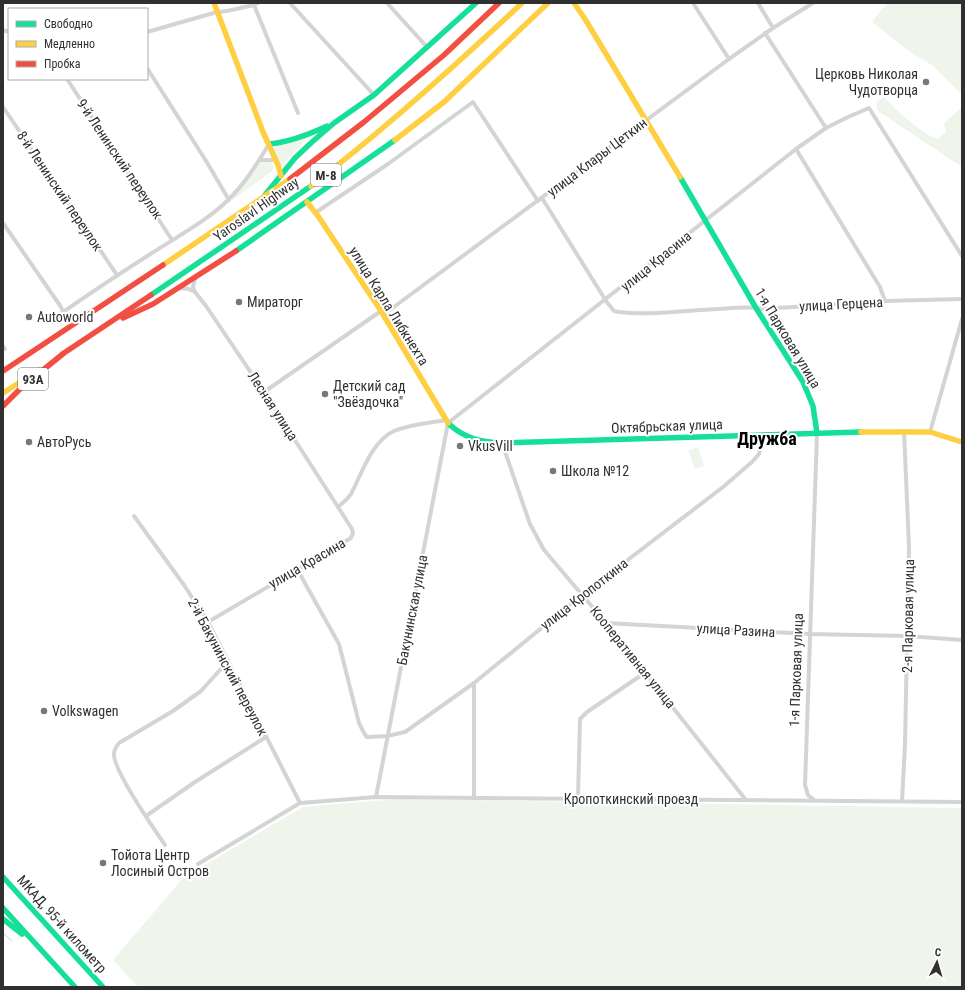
<svg xmlns="http://www.w3.org/2000/svg" width="965" height="990" font-family="'Roboto Condensed',sans-serif">
	<rect width="100%" height="100%" fill="#fff"/>
	<g fill="#f0f5ec">
		<path d="M887,3H962V95L932,65L914,55L872,22Z"/>
		<path d="M884,97C899,112 916,130 937,139L946,132L944,123L962,107V167L878,111L876,102Z"/>
		<path d="M309,136L281,166L273,151L276,146Z"/>
		<path d="M265,161H269L273,164V170L230,202L261,162Z"/>
		<path d="M698,447L704,466L695,469L688,451Z"/>
		<path d="M397,799L962,808V987H138L113,960L184,877L303,807Z"/>
	</g>
	<g fill="none" stroke-linecap="round" stroke-linejoin="round">
		<path stroke="#d9e5f2" stroke-width="1.5" d="M3,933L12,941"/>
		<g stroke="#d4d4d4" stroke-width="4">
			<path d="M290,3L374,95"/>
			<path d="M387,3L427,47"/>
			<path d="M693,3L729,59"/>
			<path d="M758,3L773,28"/>
			<path d="M254,5L298,113"/>
			<path d="M3,30L9,32"/>
			<path d="M147,32L217,12L227,11L254,5L258,3"/>
			<path d="M765,33L826,128"/>
			<path d="M147,68L208,164L229,200"/>
			<path d="M67,79L172,240"/>
			<path d="M3,107L117,275"/>
			<path d="M796,149L880,287L885,301"/>
			<path d="M260,160H276"/>
			<path d="M542,198L606,301L614,311L619,312C649,316 687,310 719,309C733,308 748,306 762,309L885,301L962,299"/>
			<path d="M315,213L388,164L473,102L538,201"/>
			<path d="M3,223L61,307L63,312C92,292 122,272 152,253C175,238 208,220 227,201C244,185 257,164 269,144"/>
			<path d="M180,288L189,289L195,292L206,306L264,392L338,507"/>
			<path d="M195,292L193,287L195,278"/>
			<path d="M383,315L729,59L773,28L813,3"/>
			<path d="M3,346L5,349"/>
			<path d="M264,392L381,311"/>
			<path d="M930,432L962,319"/>
			<path d="M502,443L530,524L544,550L606,623L746,800"/>
			<path d="M134,516L184,585L208,622L300,803"/>
			<path d="M297,569L339,644L359,723L364,733L367,737L387,736L405,732L474,683L582,595L723,487L752,462L759,454L763,434"/>
			<path d="M208,622L351,538L353,533L352,529L338,507L347,499L351,494C362,473 372,441 394,431C410,424 430,423 446,420"/>
			<path d="M606,623L809,634L907,636L962,640"/>
			<path d="M376,797L448,423L796,149L826,128L848,117L869,108L962,256"/>
			<path d="M474,798V683"/>
			<path d="M578,798L580,719L587,712L646,672"/>
			<path d="M814,800L808,795L805,785L817,433"/>
			<path d="M902,801L905,744L909,547L904,431"/>
			<path d="M146,816L195,782L266,737"/>
			<path d="M165,845C154,829 113,770 114,754C114,749 117,746 119,743L173,711L201,691L228,661"/>
			<path d="M198,864L300,803L376,797L962,802"/>
		</g>
		<g stroke="#16e098" stroke-width="5.5">
			<path d="M269,144C290,142 308,135 327,126"/>
			<path d="M680,177L756,308L803,382L813,406L817,433"/>
			<path d="M265,195L295,158L312,142L334,123L374,95L476,3"/>
			<path d="M236,251L395,140"/>
			<path d="M151,295L311,186"/>
			<path d="M448,423C463,438 481,442 502,443L861,432"/>
			<path d="M3,877L103,987"/>
			<path d="M3,908L75,987"/>
			<path d="M3,919L22,934"/>
		</g>
		<g stroke="#ffcf43" stroke-width="5.5">
			<path d="M214,3L263,132L278,165L281,176"/>
			<path d="M574,3L585,19L680,177"/>
			<path d="M395,140L444,102L548,3"/>
			<path d="M311,186C385,129 454,67 522,3"/>
			<path d="M307,202L318,216L381,311L448,423"/>
			<path d="M163,265L290,179"/>
			<path d="M3,393L39,370"/>
			<path d="M861,432H930L962,442"/>
		</g>
		<g stroke="#f24e42" stroke-width="5.5">
			<path d="M290,179L364,122L444,55L499,3"/>
			<path d="M123,318L153,304L236,251"/>
			<path d="M3,371L163,265"/>
			<path d="M3,406L22,387L64,353L151,295"/>
		</g>
	</g>
	<g fill="#787878" stroke="#fff" stroke-width="1.5">
		<circle cx="926" cy="82" r="4"/>
		<circle cx="239" cy="302" r="4"/>
		<circle cx="29" cy="317" r="4"/>
		<circle cx="325" cy="394" r="4"/>
		<circle cx="29" cy="442" r="4"/>
		<circle cx="460" cy="446" r="4"/>
		<circle cx="553" cy="471" r="4"/>
		<circle cx="44" cy="711" r="4"/>
		<circle cx="103" cy="863" r="4"/>
	</g>
	<g text-anchor="middle" dominant-baseline="central" stroke-width="4" stroke-linejoin="round" paint-order="stroke">
		<g fill="#fff" stroke="#6e6e6e" stroke-width="1">
			<rect x="311" y="164" width="30" height="22" rx="3"/>
			<rect x="18" y="368" width="30" height="22" rx="3"/>
		</g>
		<g font-size="13" font-weight="bold" fill="#303030">
			<text x="326" y="175">М-8</text>
			<text x="33" y="379">93A</text>
		</g>
		<g font-size="14" fill="#303030" stroke="#fff" text-anchor="start">
			<text x="918" y="74" text-anchor="end">Церковь Николая<tspan x="918" dy="16">Чудотворца</tspan></text>
			<text x="247" y="302">Мираторг</text>
			<text x="37" y="317">Autoworld</text>
			<text x="333" y="386">Детский сад<tspan x="333" dy="16">"Звёздочка"</tspan></text>
			<text x="37" y="442">АвтоРусь</text>
			<text x="468" y="446">VkusVill</text>
			<text x="561" y="471">Школа №12</text>
			<text x="52" y="711">Volkswagen</text>
			<text x="111" y="855">Тойота Центр<tspan x="111" dy="16">Лосиный Остров</tspan></text>
		</g>
		<g font-size="14" fill="#303030" stroke="#fff">
			<text transform="translate(597 157) rotate(-37)">улица Клары Цеткин</text>
			<text transform="translate(120 159) rotate(56)">9-й Ленинский переулок</text>
			<text transform="translate(60 191) rotate(56)">8-й Ленинский переулок</text>
			<text transform="translate(256 209) rotate(-35)">Yaroslavl Highway</text>
			<text transform="translate(656 261) rotate(-39)">улица Красина</text>
			<text transform="translate(841 304) rotate(-3)">улица Герцена</text>
			<text transform="translate(389 306) rotate(58)">улица Карла Либкнехта</text>
			<text transform="translate(788 338) rotate(59)">1-я Парковая улица</text>
			<text transform="translate(273 406) rotate(57)">Лесная улица</text>
			<text transform="translate(667 426) rotate(-2)">Октябрьская улица</text>
			<text transform="translate(307 563) rotate(-30)">улица Красина</text>
			<text transform="translate(584 594) rotate(-38)">улица Кропоткина</text>
			<text transform="translate(412 610) rotate(-79)">Бакунинская улица</text>
			<text transform="translate(908 616) rotate(-89)">2-я Парковая улица</text>
			<text transform="translate(736 630) rotate(3)">улица Разина</text>
			<text transform="translate(633 657) rotate(51)">Кооперативная улица</text>
			<text transform="translate(228 667) rotate(62)">2-й Бакунинский переулок</text>
			<text transform="translate(796 670) rotate(-88)">1-я Парковая улица</text>
			<text x="631" y="799">Кропоткинский проезд</text>
			<text transform="translate(62 924) rotate(48)">МКАД, 95-й километр</text>
		</g>
		<g font-size="18" font-weight="bold" fill="#000" stroke="#fff">
			<text x="767" y="438">Дружба</text>
		</g>
	</g>
	<rect width="965" height="990" fill="none" stroke="#303030" stroke-width="8"/>
	<rect x="8" y="8" width="140" height="72" fill="#ffffff" stroke="#acacac"/>
	<rect x="16" y="21" width="20" height="6" fill="#16e098" stroke="#acacac"/>
	<text x="44" y="28" font-size="12" fill="#303030">Свободно</text>
	<rect x="16" y="41" width="20" height="6" fill="#ffcf43" stroke="#acacac"/>
	<text x="44" y="48" font-size="12" fill="#303030">Медленно</text>
	<rect x="16" y="61" width="20" height="6" fill="#f24e42" stroke="#acacac"/>
	<text x="44" y="68" font-size="12" fill="#303030">Пробка</text>
	<g transform="translate(937 962) rotate(5)" stroke="#ffffff" stroke-width="3" paint-order="stroke">
	<path d="M0-3L7 15L0 10L-7 15Z" fill="#303030"/>
	<text y="-6" font-size="11" font-weight="bold" text-anchor="middle" fill="#303030">С</text>
	</g>
</svg>
